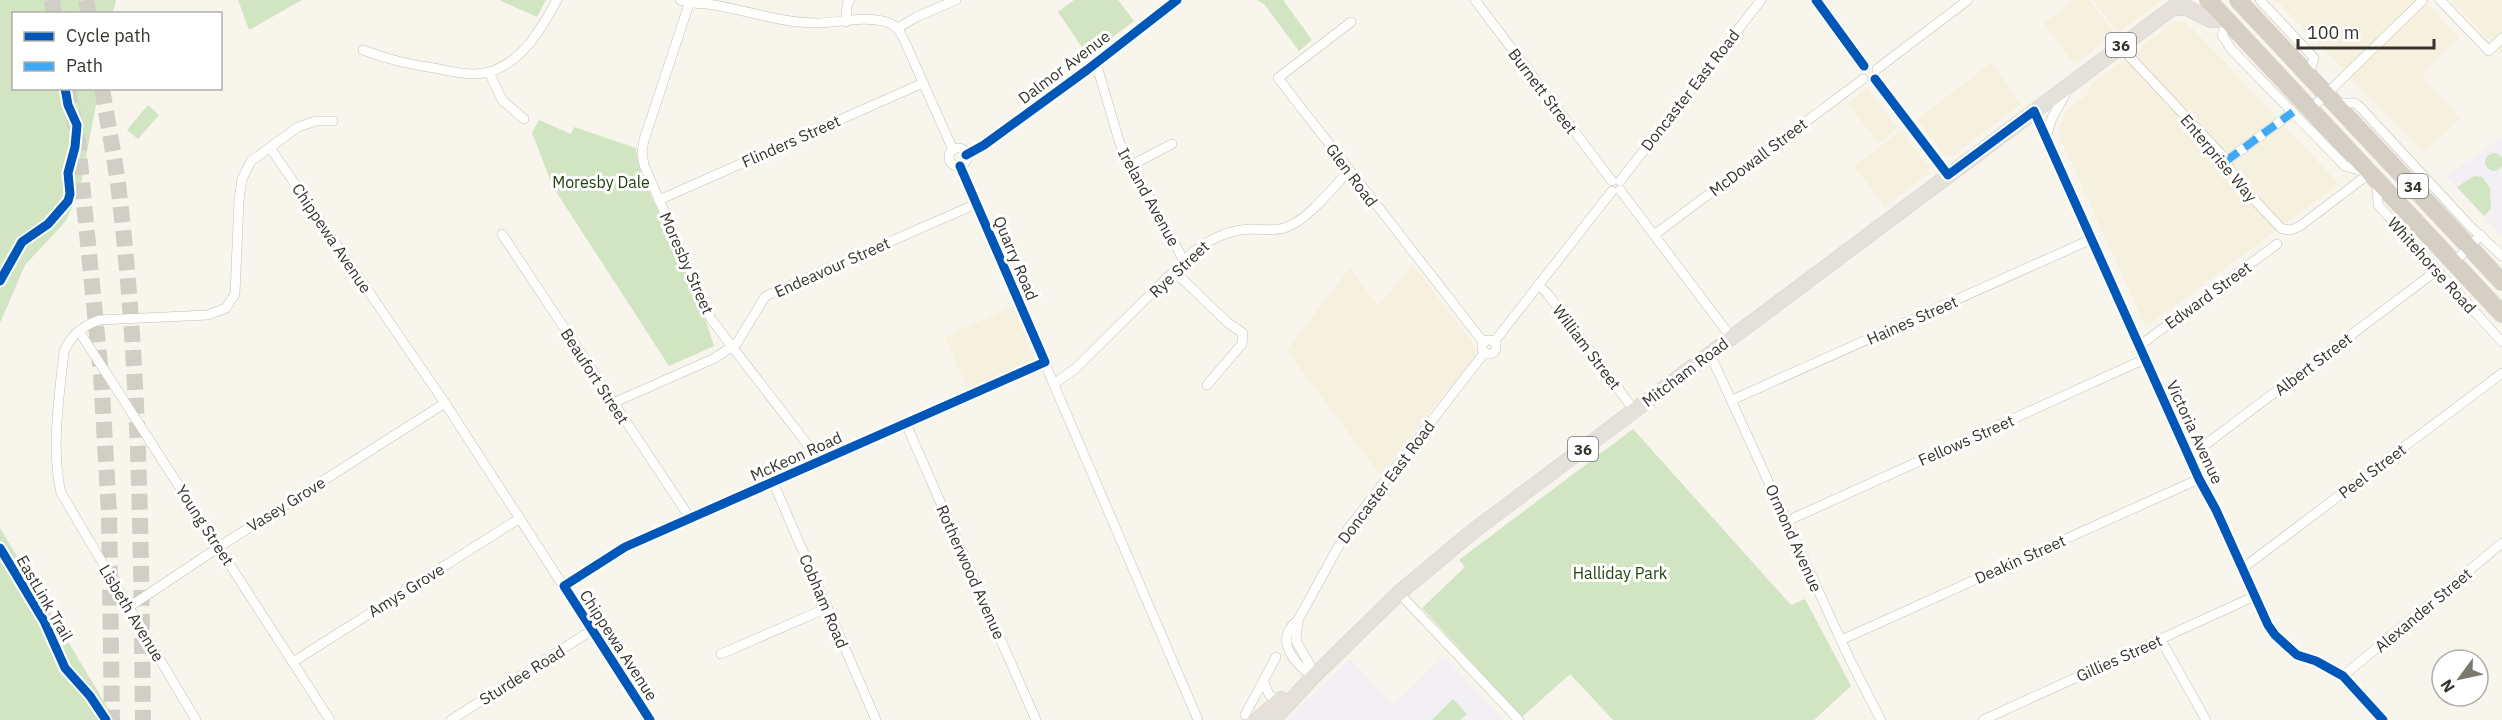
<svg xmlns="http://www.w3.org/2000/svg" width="2502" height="720" font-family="'IBM Plex Sans',sans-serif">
	<rect width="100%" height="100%" fill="#f8f5ec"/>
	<g fill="#f6f0de">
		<path d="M2075,0H2089L2115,34L2074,64L2044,23Z"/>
		<path d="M2093,0H2163L2118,33Z"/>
		<path d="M2276,0H2424L2459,38L2424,71V79L2460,118L2424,153Z"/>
		<path d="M2451,0H2502V53Z"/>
		<path d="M2176,21L2187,23V28L2193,29L2339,184L2146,327L2058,134L2066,112L2087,94L2092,84Z"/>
		<path d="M1991,63L2021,104L1950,157L1946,156L1918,119Z"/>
		<path d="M1867,88L1898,128L1878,143L1848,103Z"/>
		<path d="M1901,131L1929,168V173L1885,206L1854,166Z"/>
		<path d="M1413,265L1473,344L1476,355L1380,475L1287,350L1350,268L1378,306Z"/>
		<path d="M1013,306L1036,362L969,391L945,337Z"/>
	</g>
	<g fill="#f3f0f5">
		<path d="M2502,138V235L2446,176Z"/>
		<path d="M1444,656L1503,720H1287L1350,659L1393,705Z"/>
	</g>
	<g fill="#d2e5c3">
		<path d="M0,0H116L113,13L14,14V88L99,89L80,189L66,221L25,265L0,323Z"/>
		<path d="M238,0H302L249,30Z"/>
		<path d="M499,0H546L537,17Z"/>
		<path d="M1074,0H1118L1134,21L1088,56L1058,12Z"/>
		<path d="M1257,0H1283L1312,40L1299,51L1264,4Z"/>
		<path d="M148,105L159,115L138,139L127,130Z"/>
		<path d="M539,120L571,134L574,127L636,148C637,171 652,196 661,217C680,260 701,302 714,346L669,366L553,187L532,133Z"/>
		<circle cx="2494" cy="162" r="9"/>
		<path d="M2474,176L2482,177L2490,188L2491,209L2484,216L2457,187Z"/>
		<path d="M1633,429L1791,605L1805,599L1851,686L1814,720H1613L1570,674L1522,717L1422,608L1465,567L1459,560Z"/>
		<path d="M0,528L115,720H0Z"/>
		<path d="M1453,699L1467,714L1460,720H1432Z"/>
	</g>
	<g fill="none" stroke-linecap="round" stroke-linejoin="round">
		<g stroke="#d1cec6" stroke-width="16" stroke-dasharray="16 8" stroke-linecap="butt">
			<path d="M52,0L54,14"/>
			<path d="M86,0L89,14"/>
			<path d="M68,88L78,142L101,375L109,513L112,720"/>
			<path d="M102,88C108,126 116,163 120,201C140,373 141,547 143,720"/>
		</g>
		<g stroke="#c2c0b8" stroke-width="10">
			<g id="street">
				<path d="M680,0C689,4 697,3 707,4C744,9 779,23 817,23C839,23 862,16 883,21C895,23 900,31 905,42L953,150"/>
				<path d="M1475,0L1612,181"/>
				<path d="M1816,0L1864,66"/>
				<path d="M2260,0L2314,58L2309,75"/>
				<path d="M2440,0L2489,51L2502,38"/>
				<path d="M689,4L644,140L642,152L644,165L711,319L820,461"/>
				<path d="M2227,20L2222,35L2231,49L2345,166L2368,173"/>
				<path d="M846,22L847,4L850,0"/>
				<path d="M1351,22L1278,78L1484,343"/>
				<path d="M898,28L916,17L956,0"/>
				<path d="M2124,43L2129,56L2220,153L2241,186L2282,229L2291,230L2300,226L2370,173"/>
				<path d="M363,50C389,60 408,64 434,68C451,71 472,77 489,72C523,62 541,29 557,0"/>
				<path d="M1096,63L1120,144L1184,261"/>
				<path d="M1877,69L1968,0"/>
				<path d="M489,72L502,100L524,119"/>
				<path d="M1875,79L1948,175"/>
				<path d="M2335,103H2355L2359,106L2469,225L2502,256"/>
				<path d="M2310,110L2423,0"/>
				<path d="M2034,111L2199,479L2216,510L2268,625L2275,635L2297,655L2316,661L2343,676L2383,720"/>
				<path d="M2046,138L2052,118L2067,91"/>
				<circle cx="958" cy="157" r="9"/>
				<path d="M271,149L445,403L650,720"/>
				<path d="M966,155L984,145L1087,70L1177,0"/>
				<path d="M2226,161L2293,112"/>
				<path d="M960,166L1198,720"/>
				<path d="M1130,166L1172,144"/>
				<path d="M1620,181L1761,0"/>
				<path d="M2377,181L2378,205L2502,342"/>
				<path d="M1620,190L1731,337"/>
				<path d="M659,200L923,83"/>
				<path d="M502,234L690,518"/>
				<path d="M1654,235L1863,79"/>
				<path d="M2454,262L2481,235"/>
				<path d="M1175,272L1228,323L1243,333L1242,344L1207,385"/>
				<path d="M1538,285L1547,293L1634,410"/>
				<path d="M79,331L330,720"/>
				<circle cx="1489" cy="347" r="7"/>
				<path d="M1494,342L1612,191"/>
				<path d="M2139,346L2277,244"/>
				<path d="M1710,354L1850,660L1881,720"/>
				<path d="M1054,384L1076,368L1194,251C1211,239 1228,230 1250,229C1262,229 1274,232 1287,227C1309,219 1332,188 1349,171"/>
				<path d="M1732,400L2092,239"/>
				<path d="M613,403L715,358L737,343L764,298L768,295L976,204"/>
				<path d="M906,424L1036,720"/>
				<path d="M2189,457L2436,271"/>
				<path d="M773,482L876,720"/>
				<path d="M1787,521L2145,359"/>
				<path d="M2243,568L2502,373"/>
				<path d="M564,586L625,547L1045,362"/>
				<path d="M1399,593L1519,720"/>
				<path d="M129,607L219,547L445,403"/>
				<path d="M1298,620L1296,641L1310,665L1313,677"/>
				<path d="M1841,640L2199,479"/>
				<path d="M2161,640L2206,720"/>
				<path d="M721,654L827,608"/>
				<path d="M293,662L520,518"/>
				<path d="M2343,676L2502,543"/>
				<path d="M1313,677C1294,663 1273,640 1298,620L1348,529L1485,352"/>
				<path d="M1264,682L1269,695L1280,700"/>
				<path d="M1245,715L1276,657"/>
				<path d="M196,720L61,493C51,451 59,396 64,352C70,335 83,326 99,320L208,315L226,308L235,294L239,200L242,179L251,161L298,127L316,121H333"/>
				<path d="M451,720L592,630"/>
				<path d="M1983,720L2255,596"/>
			</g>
		</g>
		<g stroke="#d5d2ce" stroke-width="16">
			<g id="primary">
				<path d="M2173,8H2187L2211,20H2227"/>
				<path d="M1257,720L1281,699"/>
				<path d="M1273,720L1313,677L1399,593L1472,532L2183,0"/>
			</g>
		</g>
		<g stroke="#d5d2ce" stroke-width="18">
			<g id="highway">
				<path d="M2208,0L2502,314"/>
				<path d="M2238,0L2502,282"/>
			</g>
		</g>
		<use href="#street" stroke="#fefefc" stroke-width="9"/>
		<use href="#primary" stroke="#e5e1da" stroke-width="15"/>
		<use href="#highway" stroke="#d5cfc4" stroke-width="16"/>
		<path stroke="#3fa9f5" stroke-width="8" stroke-dasharray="15 8" stroke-linecap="butt" d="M2226,161L2293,112"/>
		<g stroke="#fff" stroke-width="13">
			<g id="cycleway">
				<path d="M1816,0L1864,66"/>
				<path d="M1875,79L1948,175L2034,111L2199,479L2216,510L2268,625L2275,635L2297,655L2316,661L2343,676L2383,720"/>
				<path d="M966,155L984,145L1087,70L1177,0"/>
				<path d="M0,281L22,242L48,224L68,201L70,194L68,173L75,147L77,125L68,105L65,88"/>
				<path d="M0,548L44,621L65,668L90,696L106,720"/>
				<path d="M650,720L564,586L625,547L1045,362L960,166"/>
			</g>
		</g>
		<use href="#cycleway" stroke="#0057b8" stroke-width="9"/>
	</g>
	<g text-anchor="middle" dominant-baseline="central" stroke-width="6" stroke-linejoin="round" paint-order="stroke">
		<g fill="#fff" stroke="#73716d" stroke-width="1.5">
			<rect x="2106" y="33" width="30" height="24" rx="4.5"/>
			<rect x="2398" y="174" width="30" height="24" rx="4.5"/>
			<rect x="1568" y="437" width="30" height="24" rx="4.5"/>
		</g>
		<g font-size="15" font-weight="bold" fill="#37342e">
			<text x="2121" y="45">36</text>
			<text x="2413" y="186">34</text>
			<text x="1583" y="449">36</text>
		</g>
		<g font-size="16" fill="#37342e" stroke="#fff">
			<text transform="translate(1064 67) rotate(-37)">Dalmor Avenue</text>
			<text transform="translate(1690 90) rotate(-52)">Doncaster East Road</text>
			<text transform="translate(1543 91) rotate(53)">Burnett Street</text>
			<text transform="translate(791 141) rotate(-24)">Flinders Street</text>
			<text transform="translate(1758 157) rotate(-37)">McDowall Street</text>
			<text transform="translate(2219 158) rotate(50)">Enterprise Way</text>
			<text transform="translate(1352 175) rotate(53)">Glen Road</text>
			<text transform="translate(1149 197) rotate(61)">Ireland Avenue</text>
			<text transform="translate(332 238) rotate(56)">Chippewa Avenue</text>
			<text transform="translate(1016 258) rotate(67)">Quarry Road</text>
			<text transform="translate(687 263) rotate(66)">Moresby Street</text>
			<text transform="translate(2432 265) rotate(48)">Whitehorse Road</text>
			<text transform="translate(832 267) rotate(-24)">Endeavour Street</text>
			<text transform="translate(1179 269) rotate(-43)">Rye Street</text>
			<text transform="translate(2208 295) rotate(-36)">Edward Street</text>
			<text transform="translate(1912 320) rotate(-24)">Haines Street</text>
			<text transform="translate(1587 347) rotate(53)">William Street</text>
			<text transform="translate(2313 364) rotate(-37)">Albert Street</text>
			<text transform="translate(1685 372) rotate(-37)">Mitcham Road</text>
			<text transform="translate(595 376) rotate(57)">Beaufort Street</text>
			<text transform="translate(2195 432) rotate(65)">Victoria Avenue</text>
			<text transform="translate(1966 440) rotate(-24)">Fellows Street</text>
			<text transform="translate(796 456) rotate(-24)">McKeon Road</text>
			<text transform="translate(2372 471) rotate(-37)">Peel Street</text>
			<text transform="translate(1386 482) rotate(-53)">Doncaster East Road</text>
			<text transform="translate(286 504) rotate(-32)">Vasey Grove</text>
			<text transform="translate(205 525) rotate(57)">Young Street</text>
			<text transform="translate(1794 538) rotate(66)">Ormond Avenue</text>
			<text transform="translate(2020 559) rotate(-24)">Deakin Street</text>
			<text transform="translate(971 572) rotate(66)">Rotherwood Avenue</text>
			<text transform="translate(406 590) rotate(-32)">Amys Grove</text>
			<text transform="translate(45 598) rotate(60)">EastLink Trail</text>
			<text transform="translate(824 601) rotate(67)">Cobham Road</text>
			<text transform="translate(2423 610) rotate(-40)">Alexander Street</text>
			<text transform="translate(132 613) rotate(59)">Lisbeth Avenue</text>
			<text transform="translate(619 645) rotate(57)">Chippewa Avenue</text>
			<text transform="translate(2119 658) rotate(-24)">Gillies Street</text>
			<text transform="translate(522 675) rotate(-32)">Sturdee Road</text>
		</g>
		<g font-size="16" fill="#1f420a" stroke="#fff">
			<text x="601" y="182">Moresby Dale</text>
			<text x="1620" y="573">Halliday Park</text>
		</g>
	</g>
	<rect x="12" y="12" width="210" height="78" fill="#ffffff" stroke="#afaeab" stroke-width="1.5"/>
	<rect x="24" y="32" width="30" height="9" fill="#0057b8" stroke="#afaeab" stroke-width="1.5"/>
	<text x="66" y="42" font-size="18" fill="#37342e">Cycle path</text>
	<rect x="24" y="62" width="30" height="9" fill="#3fa9f5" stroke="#afaeab" stroke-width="1.5"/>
	<text x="66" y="72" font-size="18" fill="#37342e">Path</text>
	<g transform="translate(2460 678) rotate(237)"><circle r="28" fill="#ffffff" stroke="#afaeab" stroke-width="1.5"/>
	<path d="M0-4.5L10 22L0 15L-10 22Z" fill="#7b7870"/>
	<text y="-9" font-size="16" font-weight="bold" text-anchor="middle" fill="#37342e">N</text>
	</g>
	<path d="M2298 39v9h136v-9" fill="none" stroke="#37342e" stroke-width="3"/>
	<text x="2307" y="39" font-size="18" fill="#37342e" stroke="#ffffff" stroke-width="4.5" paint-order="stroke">100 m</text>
</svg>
